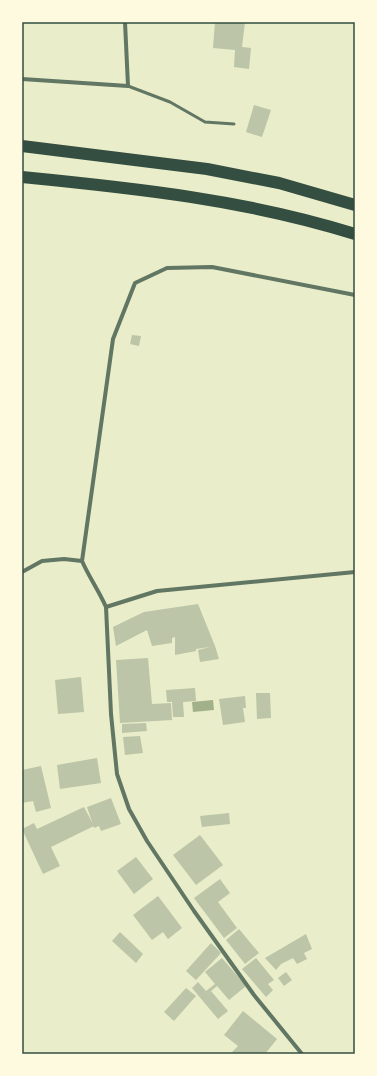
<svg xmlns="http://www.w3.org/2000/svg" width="377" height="1076" font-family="'Golos Text',sans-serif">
	<rect width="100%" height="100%" fill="#e9edc9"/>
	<path fill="#a3b18a" d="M213,700L214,710L193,712L192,702Z"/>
	<g fill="#bcc5a7">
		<path d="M215,22H245L242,47L251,48L249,69L234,67L235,50L213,48Z"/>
		<path d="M254,105L271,110L262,137L246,132Z"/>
		<path d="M132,335L141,336L139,346L130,344Z"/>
		<path d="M198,604L215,646L219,659L200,662L198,650L210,647L196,649V651L175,655V637L172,638V643L152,646L147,630L116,646L113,627L144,612Z"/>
		<path d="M148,658L152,704L171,703L172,720L120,723L116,660Z"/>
		<path d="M81,677L84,712L58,714L55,680Z"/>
		<path d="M195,688L196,701L183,702L184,717H173L172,702H167L166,690Z"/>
		<path d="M256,693H270L271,718L257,719Z"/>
		<path d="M245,696L246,708H243L245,722L223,725L219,699Z"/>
		<path d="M146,723L147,731L122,733V724Z"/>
		<path d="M140,736L143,753L125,755L123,737Z"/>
		<path d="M97,758L101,783L60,789L57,765Z"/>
		<path d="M41,766L51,808L36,812L33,801L22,803V770Z"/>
		<path d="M111,798L121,824L101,831L99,826L94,828L87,807Z"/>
		<path d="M84,807L94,826L51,847L60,866L43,874L22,829L34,823L37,829Z"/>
		<path d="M229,813L230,824L202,827L200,816Z"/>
		<path d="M200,835L223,865L196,885L173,855Z"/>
		<path d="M136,857L153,879L134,894L117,871Z"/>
		<path d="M220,879L230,893L218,902L237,928L224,938L194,898Z"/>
		<path d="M158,896L182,928L168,939L163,932L152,940L133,915Z"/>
		<path d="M239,929L259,953L245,964L226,940Z"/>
		<path d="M120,932L143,954L136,963L112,941Z"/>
		<path d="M306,934L312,949L304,953L307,959L297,964L293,958L281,964L276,970L265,958Z"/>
		<path d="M211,943L221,953L196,980L186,971Z"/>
		<path d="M222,958L246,986L229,1000L217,986L211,991L228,1011L218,1019L192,988L198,982L206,991L215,984L205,972Z"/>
		<path d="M256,958L274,980L268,984L273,990L266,997L242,969Z"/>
		<path d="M286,972L292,980L284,986L278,978Z"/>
		<path d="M186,988L196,996L174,1021L164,1012Z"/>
		<path d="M243,1011L277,1039L265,1054H234L232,1052L238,1046L224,1035Z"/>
	</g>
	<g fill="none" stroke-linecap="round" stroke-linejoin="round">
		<path stroke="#617663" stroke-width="3" d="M128,86L170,102L205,122L234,124"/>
		<g stroke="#617663" stroke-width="4">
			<path d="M22,79L128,86L125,22"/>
			<path d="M22,572L42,561L64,559L82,561"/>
			<path d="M106,607L157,591L355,572"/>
			<path d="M302,1054L254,995L194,911L147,841L129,809L117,774L111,714L106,607C99,591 89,577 82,561L113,339L135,283L167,268L212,267L355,295"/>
		</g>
		<g stroke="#344e41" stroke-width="12">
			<path d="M22,146L207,169L279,183L355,205"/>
			<path d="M22,177C134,188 247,200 355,234"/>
		</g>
	</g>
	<rect width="377" height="1076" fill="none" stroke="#fefae0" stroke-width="46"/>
	<rect x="23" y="23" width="331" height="1030" fill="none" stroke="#344e41" stroke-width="1.5"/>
</svg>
